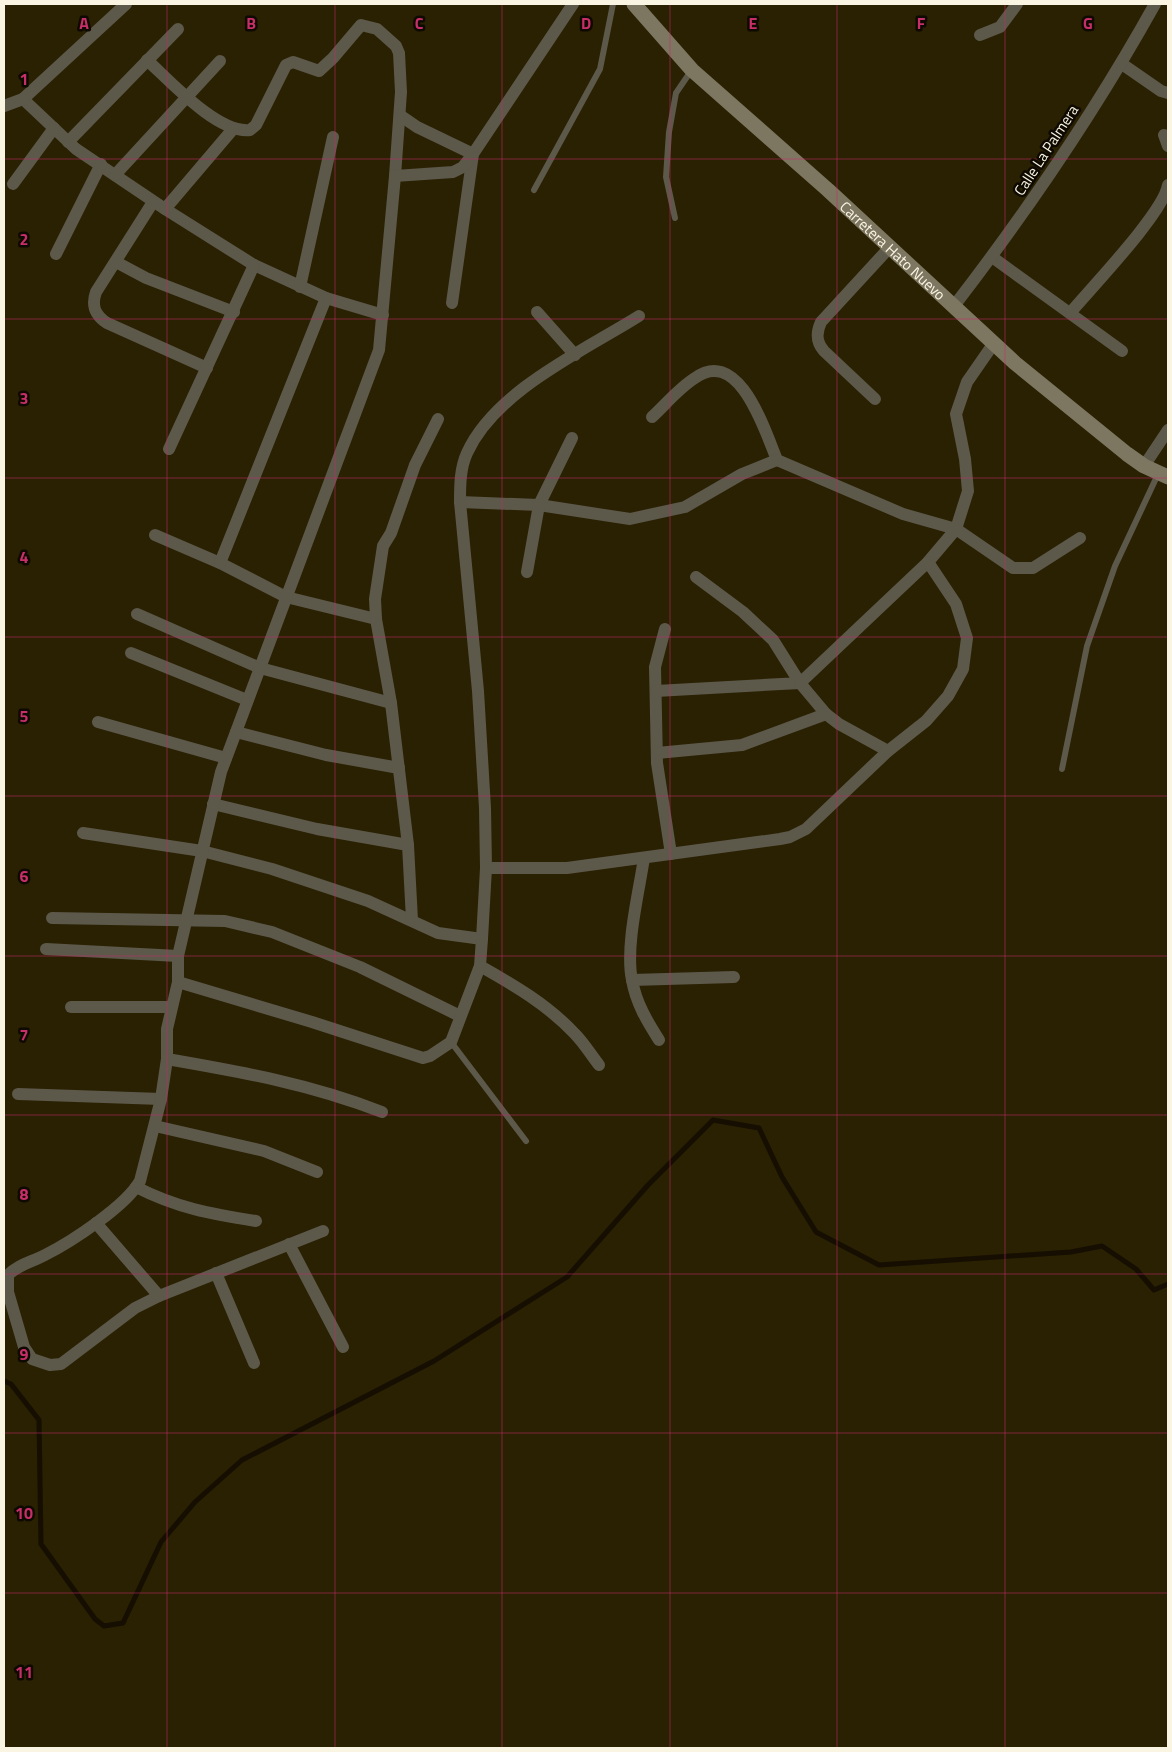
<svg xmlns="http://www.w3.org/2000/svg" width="1172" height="1752" font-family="'Titillium Web',sans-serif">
	<rect width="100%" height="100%" fill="#2a2002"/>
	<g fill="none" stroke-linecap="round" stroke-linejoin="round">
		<path stroke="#160e00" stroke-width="5" d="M4,1381L11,1384L39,1420L41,1544L95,1619L104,1626L123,1623L161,1542L195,1502L242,1460L434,1361L567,1277L648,1185L713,1120L759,1128L782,1177L816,1232L879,1265L1071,1252L1102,1246L1136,1269L1154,1290L1168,1284"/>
		<g stroke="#5c584a" stroke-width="6">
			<path d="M534,190L600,69L613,4"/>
			<path d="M675,218L666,177L669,132L676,93L691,71"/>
			<path d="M1062,769L1087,646L1115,566L1159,472"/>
			<path d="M451,1042L526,1141"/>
		</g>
		<g stroke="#5c584a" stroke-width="12">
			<path d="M126,4L23,99L76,149L165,209L254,265L326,298L383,315"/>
			<path d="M980,35L1000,27L1017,4"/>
			<path d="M147,60C170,81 218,134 250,130L256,125L286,65L293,62L319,71L333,58L361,25L377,29L396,46L399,53L401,92L395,176"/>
			<path d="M1122,64L1161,91L1168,93"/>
			<path d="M4,106L23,99"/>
			<path d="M401,116L417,127L473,154L452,303"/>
			<path d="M1164,135L1168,146"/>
			<path d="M68,142L178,29"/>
			<path d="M115,175L220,61"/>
			<path d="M13,184L54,128"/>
			<path d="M153,202L96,292C91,306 95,315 107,323L207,368"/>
			<path d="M165,209L233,129"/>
			<path d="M56,254L101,164"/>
			<path d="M992,257L1122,351"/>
			<path d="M116,262L146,278L234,312"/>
			<path d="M300,287L333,137"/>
			<path d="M954,306C1028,210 1096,110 1155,4"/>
			<path d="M537,312L575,355"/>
			<path d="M1071,312C1092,287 1164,212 1168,185"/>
			<path d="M875,399L824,351C816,342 816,333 821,322L890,247"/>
			<path d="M652,417C666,404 679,388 695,378C739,346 765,431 777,460L903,514L956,529L1013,568H1033L1080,538"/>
			<path d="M169,449L254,265"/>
			<path d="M1144,466L1168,430"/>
			<path d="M460,502L539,505L630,519L685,507L742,474L777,460"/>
			<path d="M155,535L220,563L286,597L376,619"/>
			<path d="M220,563L326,298"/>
			<path d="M527,572L539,505L572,438"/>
			<path d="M137,614L260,668L391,703"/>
			<path d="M665,629L655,667L657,763L671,854"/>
			<path d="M131,653L247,700"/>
			<path d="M656,691L800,683L773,640L743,612L696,577"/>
			<path d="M98,722L226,758"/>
			<path d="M236,732L326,755L399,768"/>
			<path d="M888,751L839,724L826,714L800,683L928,562L956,529L968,491L965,459L956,414L967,382L994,343"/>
			<path d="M657,753L742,745L826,714"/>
			<path d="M213,804L317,829L408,845"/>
			<path d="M83,833L202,851L272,869L368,901L438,933L482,939"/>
			<path d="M644,858C639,892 625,947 632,980C636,1003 647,1021 659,1040"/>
			<path d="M486,868H567L780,839L790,837L806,829L888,751L926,721L948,696L963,669L967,638L956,604L928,562"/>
			<path d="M52,918L225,921L272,932L360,967L460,1016"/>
			<path d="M412,920L408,845L391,703L376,619L375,599L383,546L391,533L415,465L438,419"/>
			<path d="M46,949L178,956"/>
			<path d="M480,966C514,985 548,1005 575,1034C584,1043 591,1055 599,1065"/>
			<path d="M632,980L734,977"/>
			<path d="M178,982L312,1022L423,1058L430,1056L451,1042L480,966L482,939L486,868L485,808L478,691L460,502C460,486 460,468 467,453C495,391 583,351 639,316"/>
			<path d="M71,1007H171"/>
			<path d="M167,1059C242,1072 310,1084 382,1112"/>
			<path d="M18,1094L161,1099"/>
			<path d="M155,1126L264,1151L317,1172"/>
			<path d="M136,1187C177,1208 211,1214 256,1221"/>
			<path d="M96,1223L159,1296"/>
			<path d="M323,1231L159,1296L135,1308L61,1364L50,1365L32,1359L24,1347L8,1292V1275C19,1264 32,1262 45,1255C71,1242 126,1206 140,1181L161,1099L167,1059V1029L178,982V956L221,772L379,350L395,176L453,172L463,167L473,154L573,4"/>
			<path d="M289,1244L343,1347"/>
			<path d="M216,1273L254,1363"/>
		</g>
		<path stroke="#7d7661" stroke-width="15" id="s1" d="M634,4L692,70L828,190L1015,363L1127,454L1144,466L1168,477"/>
	</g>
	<path fill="none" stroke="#c82e69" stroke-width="1" stroke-opacity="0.55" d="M167,4V1748M335,4V1748M502,4V1748M670,4V1748M837,4V1748M1005,4V1748M4,159H1168M4,319H1168M4,478H1168M4,637H1168M4,796H1168M4,956H1168M4,1115H1168M4,1274H1168M4,1433H1168M4,1593H1168"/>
	<g text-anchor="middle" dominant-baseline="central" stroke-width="5" stroke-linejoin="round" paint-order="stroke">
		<g font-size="15" fill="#faf5e3" stroke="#0e0a02">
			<text transform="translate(1046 150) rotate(-57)">Calle La Palmera</text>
			<text stroke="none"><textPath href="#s1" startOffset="358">Carretera Hato Nuevo</textPath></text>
		</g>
	</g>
	<g font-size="16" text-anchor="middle" font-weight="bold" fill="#c82e69" stroke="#0e0a02" stroke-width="5" stroke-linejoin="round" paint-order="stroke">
		<text x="84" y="29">A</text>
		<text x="251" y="29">B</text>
		<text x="419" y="29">C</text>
		<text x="586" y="29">D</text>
		<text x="753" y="29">E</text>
		<text x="921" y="29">F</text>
		<text x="1088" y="29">G</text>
		<text x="24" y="85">1</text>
		<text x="24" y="245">2</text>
		<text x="24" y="404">3</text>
		<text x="24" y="563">4</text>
		<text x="24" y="722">5</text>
		<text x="24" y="882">6</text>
		<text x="24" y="1041">7</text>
		<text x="24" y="1200">8</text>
		<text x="24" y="1360">9</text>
		<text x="24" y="1519">10</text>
		<text x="24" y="1678">11</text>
	</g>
	<rect width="1172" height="1752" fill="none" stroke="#faf5e3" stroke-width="10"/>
</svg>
